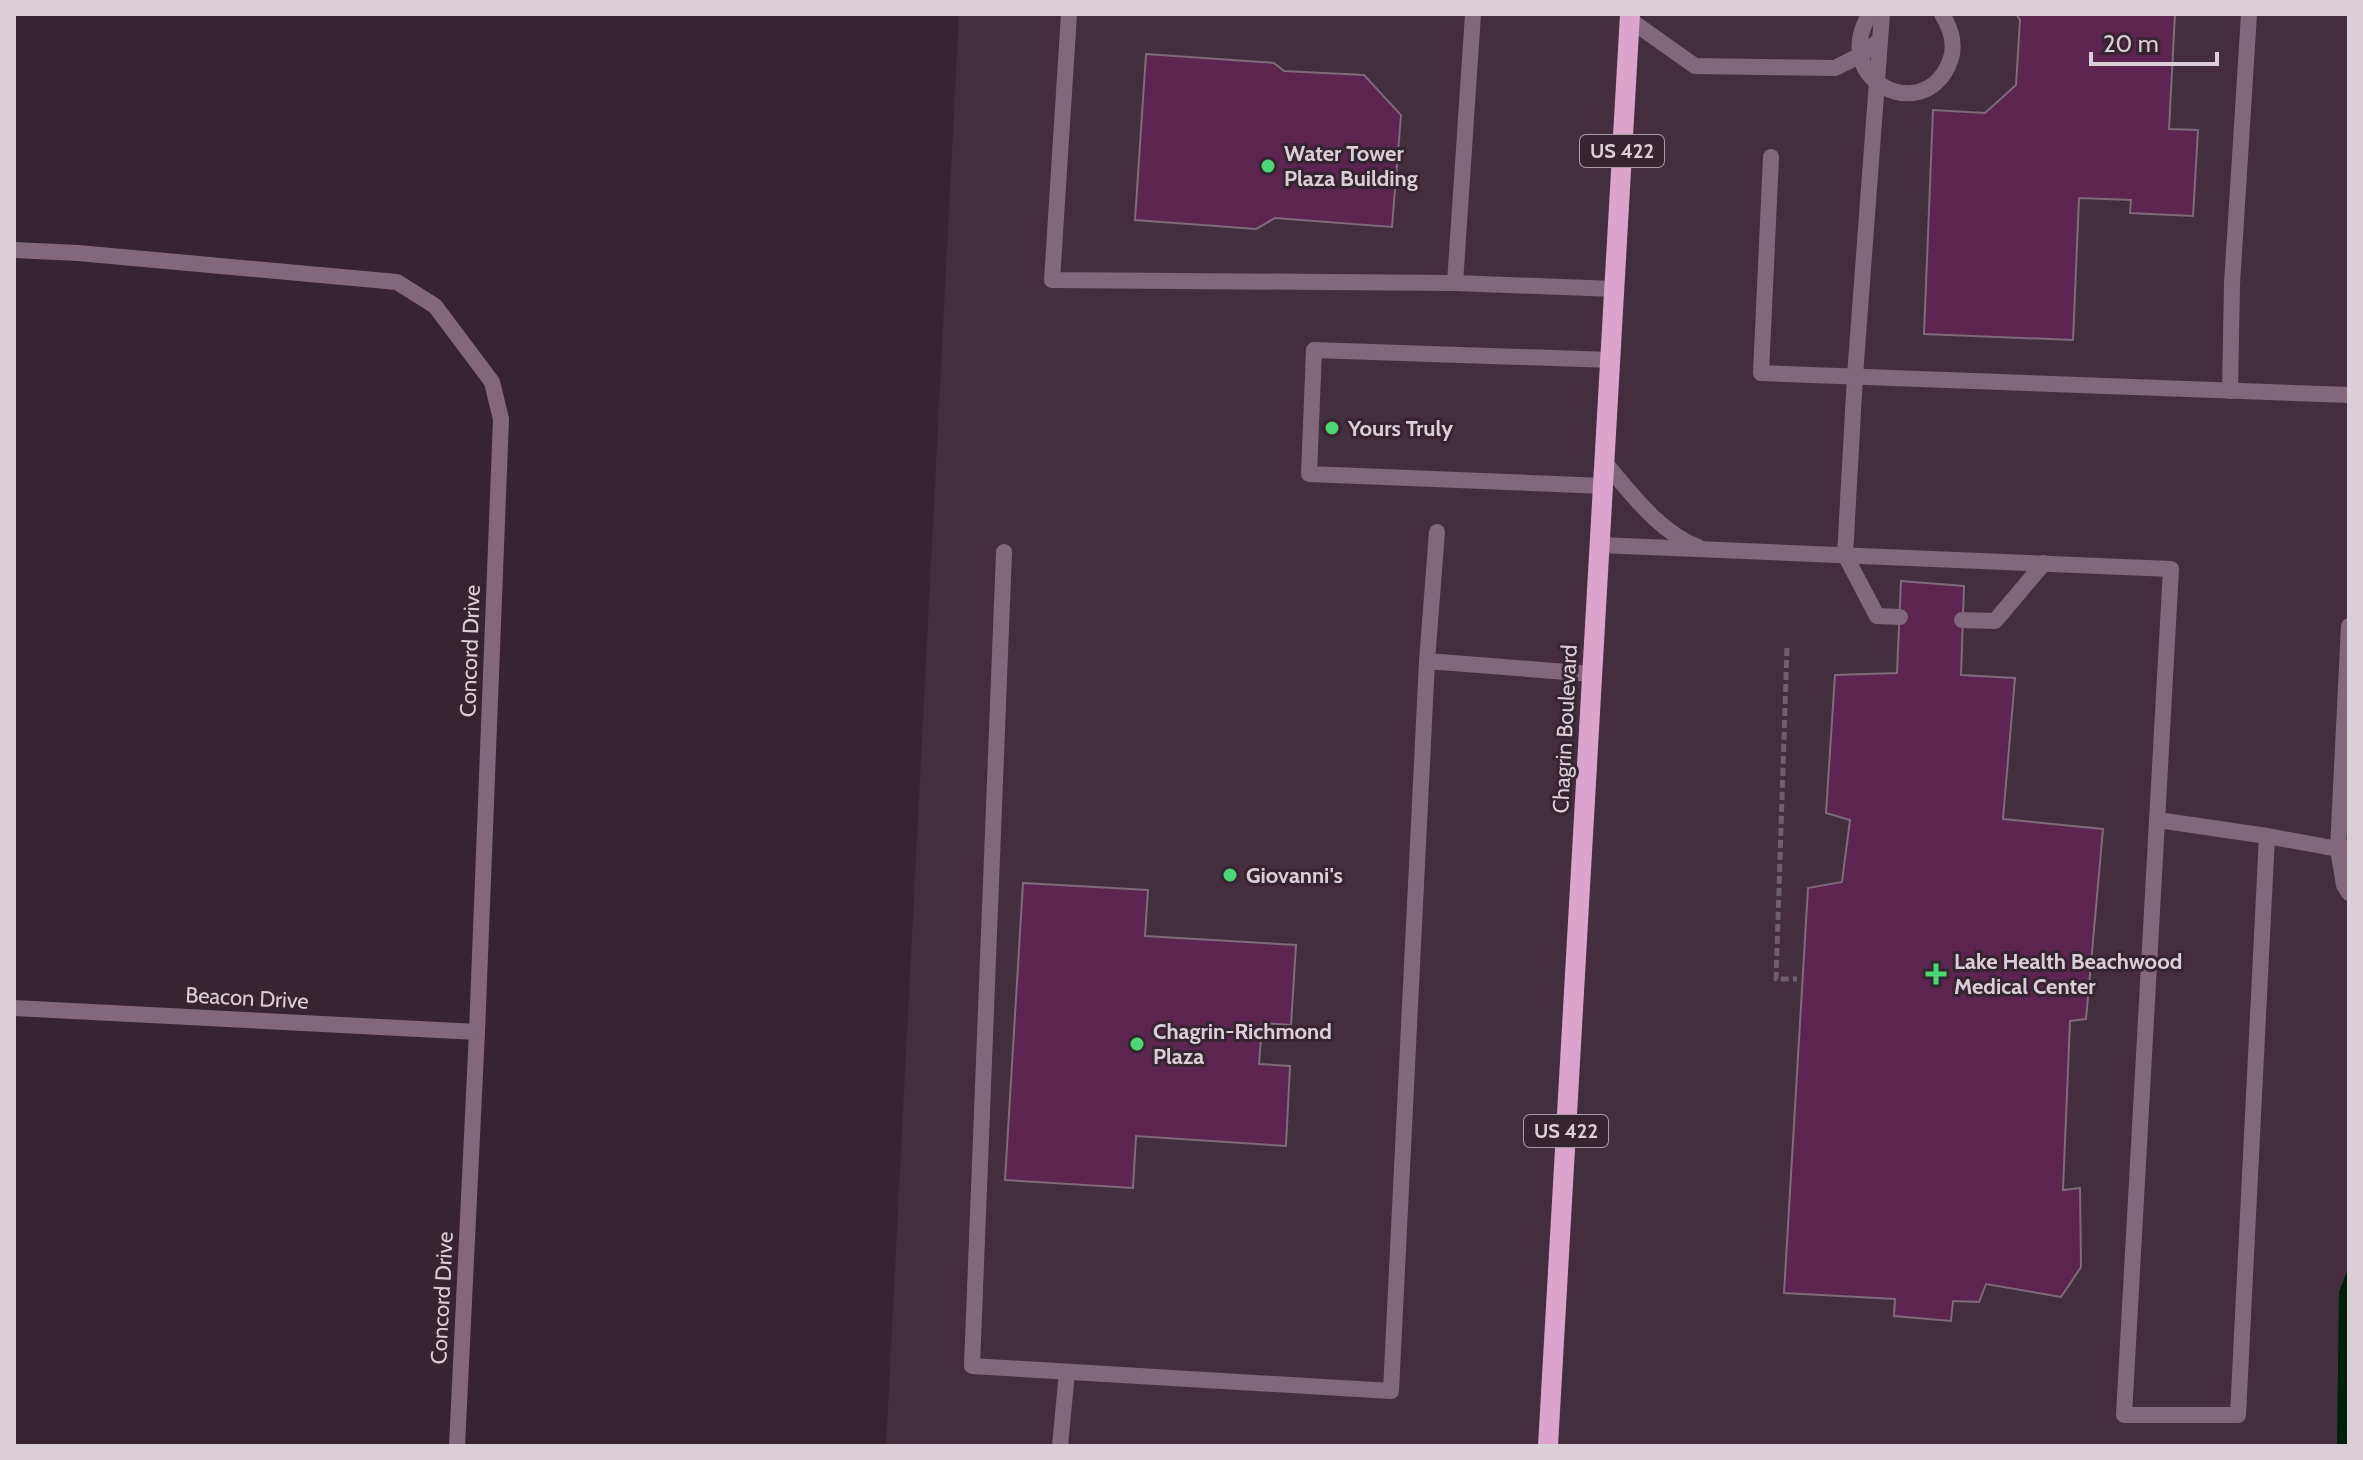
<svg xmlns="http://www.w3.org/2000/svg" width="2363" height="1460" font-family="Cabin,sans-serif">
	<rect width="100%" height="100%" fill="#362531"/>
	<path fill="#442e3e" d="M959,14H2349V1446H886Z"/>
	<path fill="#002009" d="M2349,1266V1446H2337L2339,1292Z"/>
	<g fill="#5b254f" stroke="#7e6a78" stroke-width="2">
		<path d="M2016,14H2175L2169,129L2198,130L2193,216L2130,213L2131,200L2079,198L2073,340L1924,334L1933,110L1985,113L2016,85L2020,20Z"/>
		<path d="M1146,54L1274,63L1284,71L1364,75L1401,115L1392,227L1275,218L1256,229L1135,220Z"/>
		<path d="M1901,581L1964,586L1961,675L2015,678L2003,819L2103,829L2086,1019L2070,1021L2063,1190L2080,1188L2081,1267L2061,1297L1986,1284L1979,1302L1953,1301L1951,1321L1894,1316L1895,1299L1784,1293L1808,888L1842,882L1850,820L1826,813L1835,675L1897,673Z"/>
		<path d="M1023,883L1148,890L1145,936L1296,945L1291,1025L1262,1023L1259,1064L1290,1066L1286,1146L1136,1136L1133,1188L1005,1180Z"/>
	</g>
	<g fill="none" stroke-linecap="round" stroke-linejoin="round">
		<path stroke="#6e5f6a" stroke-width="5" stroke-dasharray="8 4" stroke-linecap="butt" d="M1787,648L1776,979H1797"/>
		<g stroke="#83687b" stroke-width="16">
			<path d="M1069,14L1052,280L1455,283"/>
			<path d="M1473,14L1455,283L1615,289"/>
			<path d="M1870,14C1829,79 1920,125 1948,66C1957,47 1952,31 1942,14"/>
			<path d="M1882,14L1855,376L1845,555L1877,616L1900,617"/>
			<path d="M1630,20L1695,66L1835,68L1859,56L1879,41"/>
			<path d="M1771,157L1761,373L2349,395"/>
			<path d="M2230,391L2232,284L2249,14"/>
			<path d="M1605,463C1631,493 1659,532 1698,547"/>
			<path d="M1603,486L1309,474L1314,350L1610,360"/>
			<path d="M1600,545L2171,569L2124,1415H2238L2267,836L2158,820"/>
			<path d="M1004,552L972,1366L1391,1391L1427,661L1592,674"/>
			<path d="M1962,620L1995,621L2044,563"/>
			<path d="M2349,626L2338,849L2344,885L2349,893"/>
			<path d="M1427,661L1437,532"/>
			<path d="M2267,836L2338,849L2349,848"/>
			<path d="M1060,1446L1067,1372"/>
		</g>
		<g stroke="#83687b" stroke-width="16">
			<path d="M14,250L78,253L397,282L435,306L492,382L501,419L477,1032L457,1446"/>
			<path d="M14,1008L477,1032"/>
		</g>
		<path stroke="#dba4cc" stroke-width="20" d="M1548,1446L1630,14"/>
	</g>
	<g fill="#4cd676" stroke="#362531" stroke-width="3">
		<circle cx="1268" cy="166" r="8"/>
		<circle cx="1332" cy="428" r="8"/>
		<circle cx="1230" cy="875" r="8"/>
		<path d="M1932 962h8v8h8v8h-8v8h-8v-8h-8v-8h8z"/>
		<circle cx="1137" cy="1044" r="8"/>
	</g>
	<g text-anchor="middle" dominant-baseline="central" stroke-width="6" stroke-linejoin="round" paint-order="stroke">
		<g fill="#362531" stroke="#aa9ca5" stroke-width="2">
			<rect x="1580" y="135" width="84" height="32" rx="6"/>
			<rect x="1524" y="1115" width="84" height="32" rx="6"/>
		</g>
		<g font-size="20" font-weight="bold" fill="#dbcfd7">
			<text x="1622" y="151">US 422</text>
			<text x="1566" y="1131">US 422</text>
		</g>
		<g font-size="22" font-weight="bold" fill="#dbcfd7" stroke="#362531" text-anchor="start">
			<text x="1284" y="153">Water Tower<tspan x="1284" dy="25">Plaza Building</tspan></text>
			<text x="1348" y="428">Yours Truly</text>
			<text x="1246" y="875">Giovanni's</text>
			<text x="1954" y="961">Lake Health Beachwood<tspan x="1954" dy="25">Medical Center</tspan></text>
			<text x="1153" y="1031">Chagrin-Richmond<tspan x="1153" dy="25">Plaza</tspan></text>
		</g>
		<g font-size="22" fill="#dbcfd7" stroke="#362531">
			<text transform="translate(470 651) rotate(-88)">Concord Drive</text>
			<text transform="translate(1565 729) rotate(-87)">Chagrin Boulevard</text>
			<text transform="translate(247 998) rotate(3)">Beacon Drive</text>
			<text transform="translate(442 1298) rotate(-87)">Concord Drive</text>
		</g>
	</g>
	<rect width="2363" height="1460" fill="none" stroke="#dbcfd7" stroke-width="32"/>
	<path d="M2091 52v12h126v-12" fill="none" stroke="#dbcfd7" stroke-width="4"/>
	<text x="2103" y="52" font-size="24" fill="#dbcfd7" stroke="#362531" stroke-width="6" paint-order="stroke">20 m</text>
</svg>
